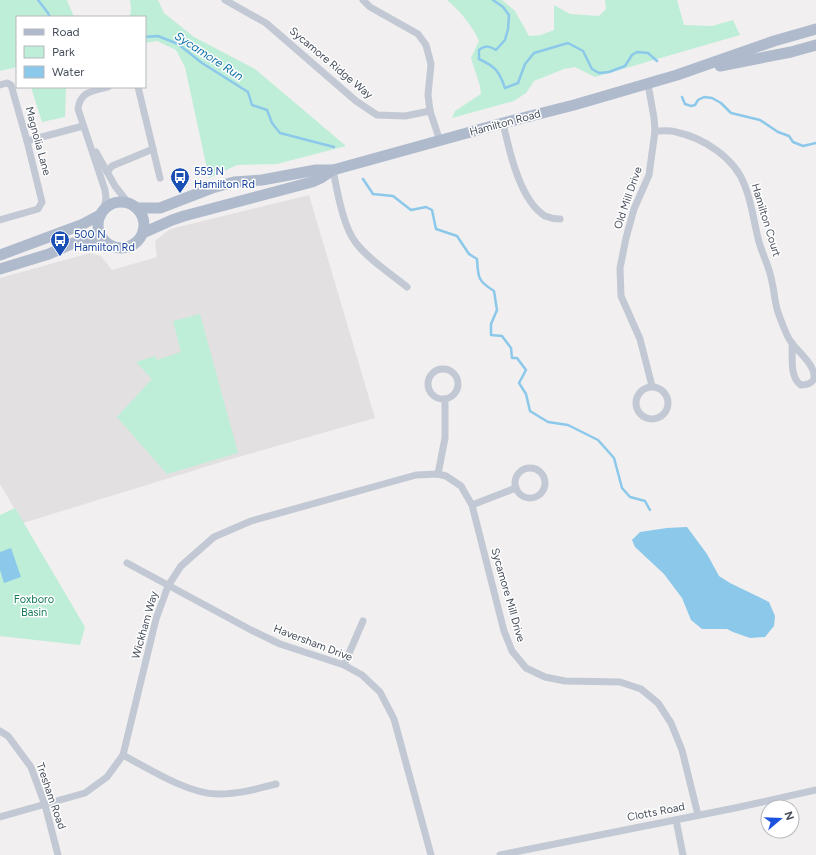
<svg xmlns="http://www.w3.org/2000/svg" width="816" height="855" font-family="Figtree,sans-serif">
	<rect width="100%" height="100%" fill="#f1efef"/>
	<path fill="#e2e0e1" d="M309,195L375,418L228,460L23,523L0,484V278L90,253L101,256L112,270L157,257L155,241L170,229Z"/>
	<g fill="#beeed8">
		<path d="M0,0H67L74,17H17V67L0,71Z"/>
		<path d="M130,0H158L164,13L194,37L255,69L346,146L277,164L237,165L209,178L185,67L176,50L157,41L145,43V17H130L131,8Z"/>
		<path d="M447,0H502L515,11L529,36L541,35L554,30V5L570,14L599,16L606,9L605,0H677L684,25L712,26L733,20L740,35L595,77L575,67L564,69L534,81L526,93L514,101L452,118L455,111L481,94L480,86L471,58L479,41C472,25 460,11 447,0Z"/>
		<path d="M31,87H66L65,117L42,122Z"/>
		<path d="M200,314L238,453L167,474L117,417L152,379L136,362L155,356L157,360L181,352L173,321Z"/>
		<path d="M15,508L85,627L80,645L0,636V515Z"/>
	</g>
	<g fill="#8cc8ea">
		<path d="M687,527L707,554L719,576L730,583L769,602L775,616L774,626L765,637L750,638L733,632L727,629H702L691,620L682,598L664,574L635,547L632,540L640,532L667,528Z"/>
		<path d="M11,548L21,577L4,583L0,570V552Z"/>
	</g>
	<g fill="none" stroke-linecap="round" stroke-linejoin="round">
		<g stroke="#8cc8ea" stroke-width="2.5">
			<path d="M38,0L48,13L50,17"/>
			<path d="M493,0L503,7L509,15L508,29L505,40L496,50C489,46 486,45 479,50V59C496,67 499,71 505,88L518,83L525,64L534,53L568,43L583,51L592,69L599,73L609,72L625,66L632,55L637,52L648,53L657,61"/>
			<path d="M145,37L158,36L178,44L202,63L248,92L252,105L267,110L272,123L280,133L334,147"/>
			<path d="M682,97L685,104L691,106L695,105L698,100L704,97L712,98L721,103L731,113L760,120L778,132L789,136L793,142L803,146L816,143"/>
			<path d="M363,179L373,194L393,196L411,210L426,207L432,210L436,229L457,236L469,254L477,259C478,278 478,281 494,291L497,310L491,324V335L502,336L511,348L512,358H517L526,370L519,383L526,394L530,411L548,422L568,425L598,440L614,458L622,488L630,497L645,501L650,510"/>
		</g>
		<g stroke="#c2c9d4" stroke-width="7">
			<path d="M225,0L266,23L356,101L377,115L405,116L430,111"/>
			<path d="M363,0L370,7L418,34L426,45L431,64L428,95L430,111L440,141"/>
			<path d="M648,84L654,118L655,131L649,175L634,209L626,238L620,268L621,296L640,339L652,386"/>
			<path d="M0,85L7,83L11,85L27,141L42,202L38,209L0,220"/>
			<path d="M138,87L160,178"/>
			<path d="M503,123C509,150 520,201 545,216C550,218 555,219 560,219"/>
			<path d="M655,131C661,131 669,130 676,132C704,138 735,158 745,186C752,204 754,223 759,242C763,256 770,268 772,282C775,294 774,302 779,315C782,323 786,335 791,342C798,352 816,365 814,379C811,384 807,385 801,385C789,377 793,356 792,343"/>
			<path d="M27,141L83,126"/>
			<path d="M96,152L115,186L129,204"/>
			<path d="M333,170C337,190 343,227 356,243C369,260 390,273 407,287"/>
			<path d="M107,172L112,166L153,149"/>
			<path d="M104,209L106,198L105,190L78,109C80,91 94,91 108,87"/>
			<circle cx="443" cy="384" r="15"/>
			<circle cx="652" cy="403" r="16"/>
			<circle cx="530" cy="483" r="15"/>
			<path d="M438,474L445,438V399"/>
			<path d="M472,505L516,488"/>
			<path d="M127,563L251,630L280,644L344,665L362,675L380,692L394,719L431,855"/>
			<path d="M344,665L363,621"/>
			<path d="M0,731L8,736L31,767L45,805L58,855"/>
			<path d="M123,755C149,769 190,795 219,794C239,794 257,789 276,784"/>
			<path d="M0,817L85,793L107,777L123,755L156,619L168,586L181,566L214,537L251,521L416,475L438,474L446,476L461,486L465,493L472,505L504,631L512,651L526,668L545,677L565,681L620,682L641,689L658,703L671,723L682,750L698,815"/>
			<path d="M676,820L683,855"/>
			<path d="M500,855L735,808L816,790"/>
		</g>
		<g stroke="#afbacd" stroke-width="11">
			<path d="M720,66L791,52L816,45"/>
			<circle cx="121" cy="225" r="23"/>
			<path d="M137,208H160L212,188L234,182L262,180L316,170H333L503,123L574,105L677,75L774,41L816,29"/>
			<path d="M143,233L172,220L184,216L312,182L321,178L333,170"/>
			<path d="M0,255L81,225L100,215"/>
			<path d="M0,269L49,254L80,240L87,239H103"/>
		</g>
	</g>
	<defs>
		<g id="bus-pin" transform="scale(1)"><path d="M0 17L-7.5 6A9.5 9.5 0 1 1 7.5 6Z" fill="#1a4fb4" stroke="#fff"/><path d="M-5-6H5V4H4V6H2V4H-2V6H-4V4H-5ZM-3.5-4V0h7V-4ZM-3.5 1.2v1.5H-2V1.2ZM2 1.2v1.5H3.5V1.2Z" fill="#fff"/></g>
	</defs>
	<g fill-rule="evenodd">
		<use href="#bus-pin" x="180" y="177"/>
		<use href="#bus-pin" x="60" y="240"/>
	</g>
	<g text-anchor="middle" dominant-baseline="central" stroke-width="3" stroke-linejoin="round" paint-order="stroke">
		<g font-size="11" fill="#474f5c" stroke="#fff">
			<text transform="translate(331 63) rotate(40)">Sycamore Ridge Way</text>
			<text transform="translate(505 123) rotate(-15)">Hamilton Road</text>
			<text transform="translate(38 141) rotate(75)">Magnolia Lane</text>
			<text transform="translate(628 198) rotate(-71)">Old Mill Drive</text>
			<text transform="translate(766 220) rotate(73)">Hamilton Court</text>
			<text transform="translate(508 595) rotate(74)">Sycamore Mill Drive</text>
			<text transform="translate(145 625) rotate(-74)">Wickham Way</text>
			<text transform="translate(313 643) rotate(21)">Haversham Drive</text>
			<text transform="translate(51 796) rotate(71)">Tresham Road</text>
			<text transform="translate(656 812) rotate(-11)">Clotts Road</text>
		</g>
		<g font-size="11" fill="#164399" stroke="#fff" text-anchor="start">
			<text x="194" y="171">559 N<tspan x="194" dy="13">Hamilton Rd</tspan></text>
			<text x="74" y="234">500 N<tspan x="74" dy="13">Hamilton Rd</tspan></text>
		</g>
		<g font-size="11" fill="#187d5a" stroke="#fff">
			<text x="34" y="599">Foxboro<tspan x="34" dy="13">Basin</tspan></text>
		</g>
		<g font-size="12" font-style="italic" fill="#0f70a8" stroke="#fff">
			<text transform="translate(209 56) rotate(33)">Sycamore Run</text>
		</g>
	</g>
	<rect x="16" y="16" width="130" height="72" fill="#ffffff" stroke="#b5b9be"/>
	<rect x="24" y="29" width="20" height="6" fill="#afbacd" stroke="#b5b9be"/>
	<text x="52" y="36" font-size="12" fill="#474f5c">Road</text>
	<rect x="24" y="46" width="20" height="12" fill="#beeed8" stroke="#b5b9be"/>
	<text x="52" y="56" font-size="12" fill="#474f5c">Park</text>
	<rect x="24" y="66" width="20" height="12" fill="#8cc8ea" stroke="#b5b9be"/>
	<text x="52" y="76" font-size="12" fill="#474f5c">Water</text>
	<g transform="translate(780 819) rotate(71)"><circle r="19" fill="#ffffff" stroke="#b5b9be"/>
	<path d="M0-3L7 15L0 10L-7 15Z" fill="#1c53de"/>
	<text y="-6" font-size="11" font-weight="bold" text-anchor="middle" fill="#474f5c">N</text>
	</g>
</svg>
